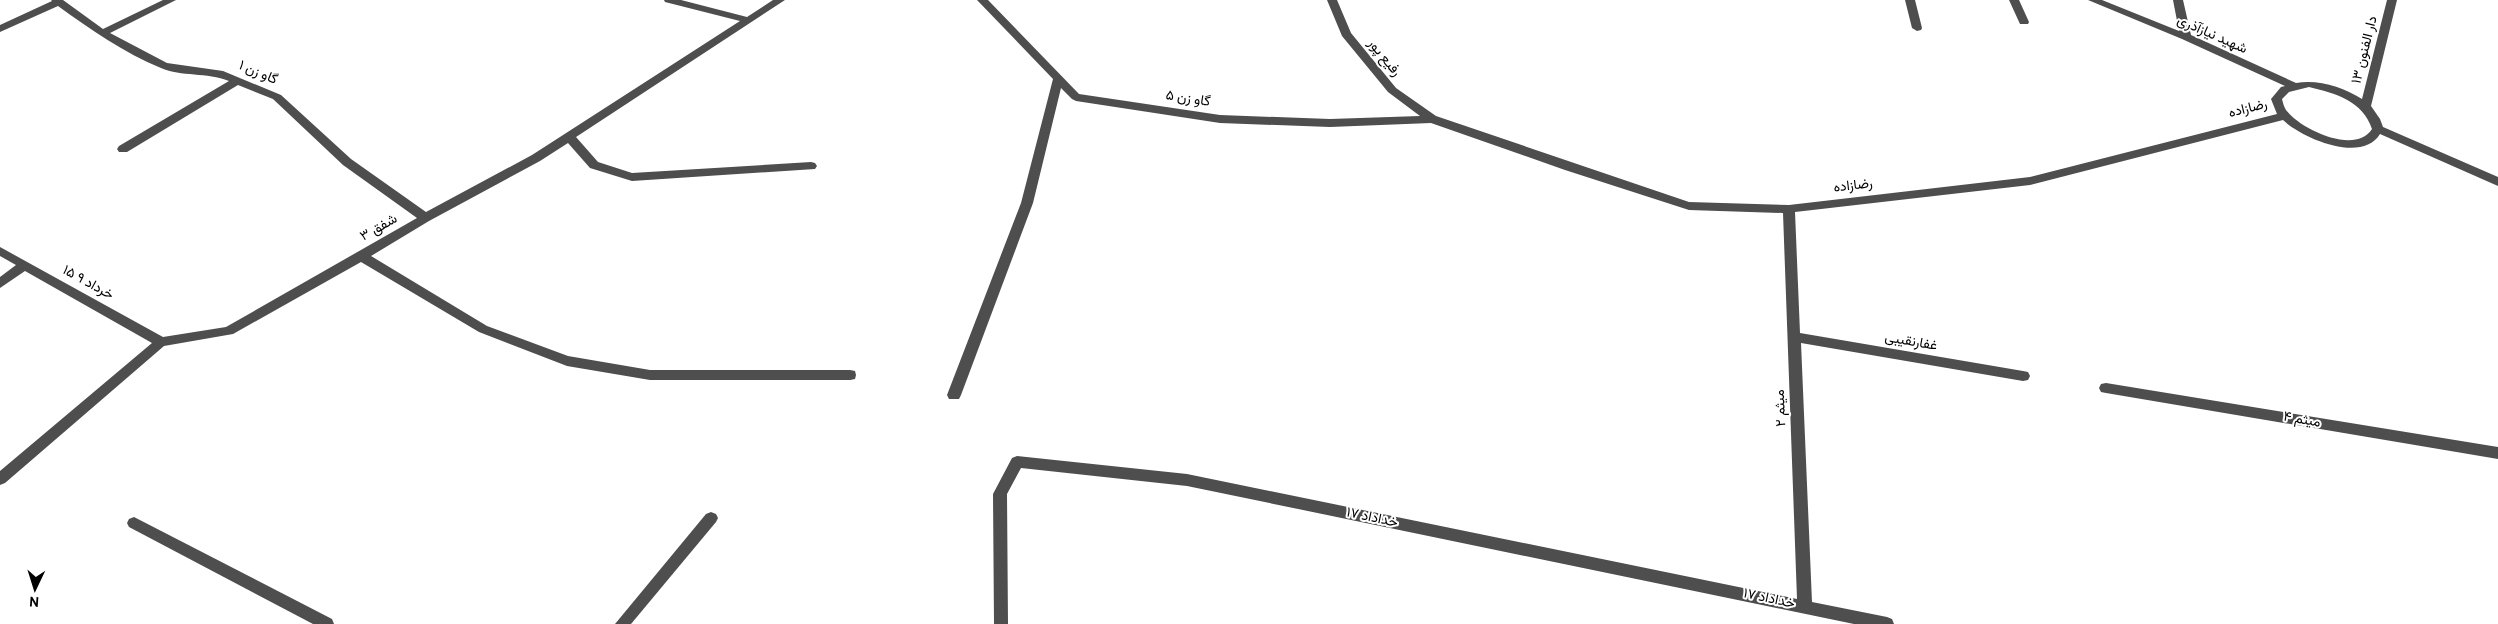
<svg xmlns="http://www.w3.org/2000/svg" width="2498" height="624" font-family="Overpass,Vazirmatn,sans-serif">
	<rect width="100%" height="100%" fill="#fff"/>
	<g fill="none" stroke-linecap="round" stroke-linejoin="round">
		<g fill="#4e4e4e" fill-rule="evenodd">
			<path d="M51,0H63L103,29L163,0H176L110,33L167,63L223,71L281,95L351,159L426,212L532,155L740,21L665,2L664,0H681L747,17L773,0H785L576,137L598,162L632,173L811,162L815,163L817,166L815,169L632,181L590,168L568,143L540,161L429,221L371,256L487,326L568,356L650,370H850L855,371L856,375L855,379L850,380H650L567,366L479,332L361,262L233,334L164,346L5,483L0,485V471L152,343L25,271L0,288V277L16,265L0,256V247L163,337L226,327L417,218L343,165L273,99L238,85L127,152H119L117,149L119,146L229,81C207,72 181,77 161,68C124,53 90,29 58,6L0,32V25L52,1Z"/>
			<path d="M977,0H988L1079,94L1220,115L1330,119L1420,116L1388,92L1342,36L1327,0H1337L1351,33L1396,88L1436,116L1689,202L1789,205L2030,177L2277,114L2271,99L2281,87L2285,86L2182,39L2088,0H2102L2179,31L2173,0H2183L2191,35L2296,83C2318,79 2343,87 2362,99L2387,0H2397L2371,106L2380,119L2383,127L2498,177V186L2380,134C2362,164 2302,138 2283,120L2030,185L1795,212L1800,333L2023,371L2028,372L2030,376L2028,380L2023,381L1801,343L1812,602L1887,617L1892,619L1894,624H1854L1187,486L1021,468L1007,494L1008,624H994L993,494L1012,458L1017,456L1187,474L1797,599L1783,213L1689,210L1565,170L1431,123L1330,127L1220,123L1076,101L1072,99L1061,88L1033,203L961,395L959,399H949L947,395L1021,203L1053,79ZM2309,87C2335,93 2363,101 2372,129C2356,155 2301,130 2286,110C2284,107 2283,103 2282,99L2289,92Z"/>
			<path d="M1905,0H1915L1922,28L1921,30L1917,31L1912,28Z"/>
			<path d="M2009,0H2019L2029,22L2028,24H2020Z"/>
			<path d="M2106,383L2498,447V459L2106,393L2101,392L2099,388L2101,384Z"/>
			<path d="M711,512L716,514L718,518L716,522L631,624H615L706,514Z"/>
			<path d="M134,517L332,619L334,624H313L129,527L127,523L129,519Z"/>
		</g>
	</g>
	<g text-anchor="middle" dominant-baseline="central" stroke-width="4" stroke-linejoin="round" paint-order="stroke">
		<g font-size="14" fill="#000" stroke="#fff">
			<text transform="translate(2212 35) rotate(24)">شهید نیازآذری</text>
			<text transform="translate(2365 50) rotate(-76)">دار الفنون ۱۳</text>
			<text transform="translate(1384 58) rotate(51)">رفیع پور</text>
			<text transform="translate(258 73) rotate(23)">گاو زن ۱</text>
			<text transform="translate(1188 99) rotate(9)">گاو زن ۵</text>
			<text transform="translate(2248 109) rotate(-14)">رضازاده</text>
			<text transform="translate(1853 186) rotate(-7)">رضازاده</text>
			<text transform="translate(379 228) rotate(-30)">شفق ۳</text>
			<text transform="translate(88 283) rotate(29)">۱۵ خرداد ۹</text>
			<text transform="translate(1911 342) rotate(10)">غفارنقیبی</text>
			<text transform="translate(1781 408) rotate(-92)">میثم ۲</text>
			<text transform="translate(2302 420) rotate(10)">میثم ۴</text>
			<text transform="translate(1372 518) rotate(12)">خداداد ۱۷</text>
			<text transform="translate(1769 599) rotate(12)">خداداد ۱۷</text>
		</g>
	</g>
	<g transform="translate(35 589) rotate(184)" stroke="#ffffff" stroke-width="4" paint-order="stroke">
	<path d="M0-4L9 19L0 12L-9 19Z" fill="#000000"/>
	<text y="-8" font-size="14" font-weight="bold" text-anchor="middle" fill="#000000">N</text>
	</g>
</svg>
